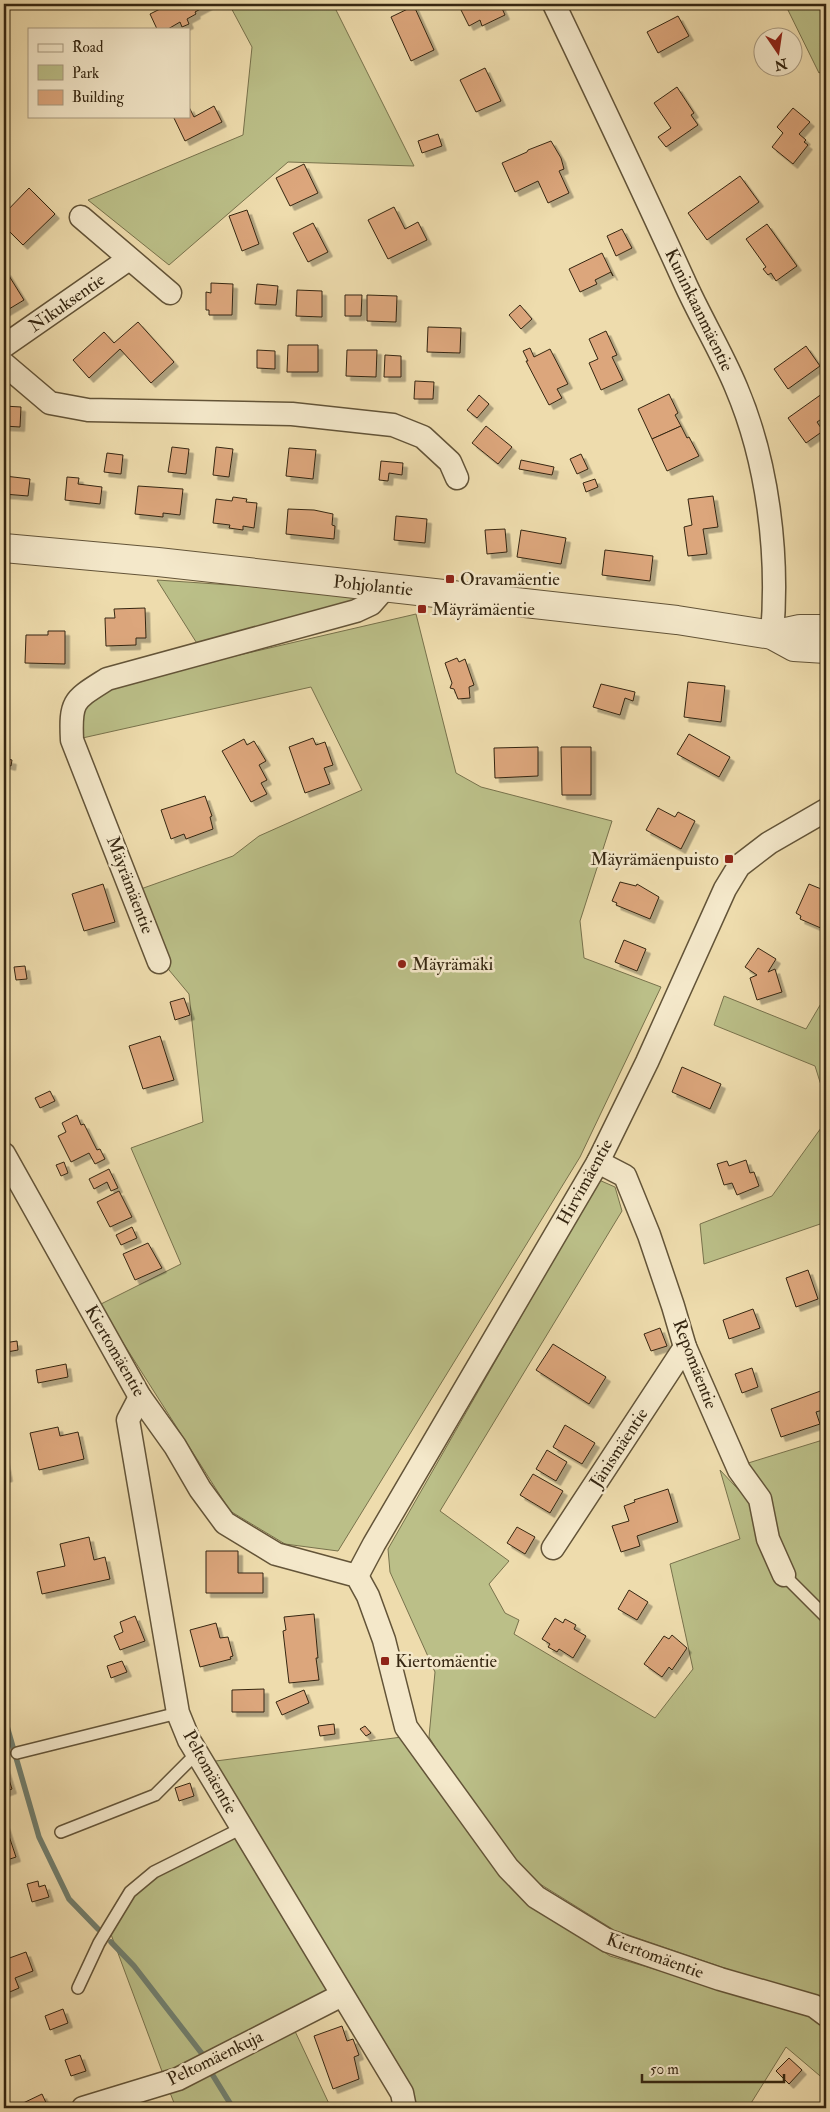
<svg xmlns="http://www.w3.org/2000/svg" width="830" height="2112" font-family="'IM FELL Double Pica',serif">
	<defs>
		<filter id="shadow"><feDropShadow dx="4.5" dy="4.5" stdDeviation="0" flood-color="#0004"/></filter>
	</defs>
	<rect width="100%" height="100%" fill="#eedcad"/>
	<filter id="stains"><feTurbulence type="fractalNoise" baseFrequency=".004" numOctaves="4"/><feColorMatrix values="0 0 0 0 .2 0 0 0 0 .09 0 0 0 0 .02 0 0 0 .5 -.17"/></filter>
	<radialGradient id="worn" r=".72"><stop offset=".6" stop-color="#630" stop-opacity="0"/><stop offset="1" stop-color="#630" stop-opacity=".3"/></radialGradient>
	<g fill="#bbbf88" stroke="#78724c">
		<path d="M229,4H333L414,166L288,162L169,265L88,200L243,135L252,47Z"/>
		<path d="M785,4H826V69L819,73Z"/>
		<path d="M157,580L260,587L355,597L358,603L198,645Z"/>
		<path d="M416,614L456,773L481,787L612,821L580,921L584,958L661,987L580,1157L338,1551L285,1544L230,1511L99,1305L181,1264L131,1148L203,1122L189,994L169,970L165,962L138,890L233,856L259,836L362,790L311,687L78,739V714L110,685Z"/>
		<path d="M826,995V1101L815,1066L714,1025L724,996L806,1029Z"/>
		<path d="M826,1121V1222L704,1264L700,1224L772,1196Z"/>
		<path d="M599,1180L615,1187L622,1211L440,1511L509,1561L489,1584L505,1613L519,1620L514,1634L655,1718L693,1669L670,1564L740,1539L720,1470L750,1502L745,1464L826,1439V2003L614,1930L532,1879L480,1819L429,1737L435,1672L390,1572L388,1549Z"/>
		<path d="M402,1737L534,1904L610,1956L799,2012L824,2024L826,2025V2081L786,2047L748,2108H412L208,1762Z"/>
		<path d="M239,1835L331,1993L163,2074L109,1929L134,1896L156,1877Z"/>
		<path d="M294,2029L331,2108H176L169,2090Z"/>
	</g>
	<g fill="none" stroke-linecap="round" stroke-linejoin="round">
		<g stroke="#717f6f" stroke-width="5.5">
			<path d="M4,1716L39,1837L69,1899L98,1929"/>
			<path d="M111,1942L134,1966L203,2055"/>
			<path d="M212,2074L233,2108"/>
		</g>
	</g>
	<g fill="#dca67c" stroke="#352611" filter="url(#shadow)">
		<path d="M170,4H208V5L195,12L196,14L187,19L189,24L182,27L180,22L168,29H157L150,14Z"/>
		<path d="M458,4H500L505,15L482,26L480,20L469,26Z"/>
		<path d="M414,6L434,50L411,61L391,17Z"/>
		<path d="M678,16L689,36L658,53L647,32Z"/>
		<path d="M485,68L501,101L476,112L460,80Z"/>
		<path d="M677,87L694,113L691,115L698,125L666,147L658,137L671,128L654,103Z"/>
		<path d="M214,106L222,122L185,141L173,116H189V107L194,117Z"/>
		<path d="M793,108L810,122L799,134L806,140L804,142L808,145L793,164L772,147L783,133L777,127Z"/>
		<path d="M438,134L442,146L422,153L418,141Z"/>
		<path d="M551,141L561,158L564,169L559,171L569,193L548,203L538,181L515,192L502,163L527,152L528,150Z"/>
		<path d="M304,164L318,193L290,206L276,178Z"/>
		<path d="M740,176L759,202L707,240L688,213Z"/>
		<path d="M29,188L55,214L23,245L4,226V214Z"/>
		<path d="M394,207L405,229L418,222L427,240L388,259L368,220Z"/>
		<path d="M247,210L259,244L242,251L229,216Z"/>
		<path d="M313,223L328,252L308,262L293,233Z"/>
		<path d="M767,224L797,266L776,281L771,273L768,275L763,269L766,267L746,239Z"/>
		<path d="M622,229L632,248L616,256L607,236Z"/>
		<path d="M602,253L613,276L611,272L595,280L597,284L580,292L569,269Z"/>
		<path d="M6,271L24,300L4,312V272Z"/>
		<path d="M211,283L233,284L232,315H209V310H206V292L211,293Z"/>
		<path d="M257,284L278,286L276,305L255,304Z"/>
		<path d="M297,290L322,291V317L296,316Z"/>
		<path d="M345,295H362L361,316H345Z"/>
		<path d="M367,295L397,296L396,322L367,321Z"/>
		<path d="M520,305L532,319L521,329L509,315Z"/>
		<path d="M138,322L174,362L151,383L120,349L89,378L73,360L104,332L114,343Z"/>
		<path d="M428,327L461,328L460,353L427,352Z"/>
		<path d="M606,331L617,355L612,357L623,380L601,390L589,363L598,359L589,339Z"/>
		<path d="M288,345H318V372H287Z"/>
		<path d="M806,346L820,366L788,389L774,369Z"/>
		<path d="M530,348L534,357L550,349L568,384L557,389L562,398L549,405L526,361H528L523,351Z"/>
		<path d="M257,350L275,351V369L257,368Z"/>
		<path d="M347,350H377L376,377L346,376Z"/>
		<path d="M385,355L401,356V377H384Z"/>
		<path d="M415,381L434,382L433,399H414Z"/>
		<path d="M826,391V416L817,422L823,431L806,443L788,418Z"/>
		<path d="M669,394L678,413L675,415L681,426L652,439L638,409Z"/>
		<path d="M479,395L489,404L477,418L467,410Z"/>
		<path d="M4,406L21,407L20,427L4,426Z"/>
		<path d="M486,426L512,447L498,464L472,443Z"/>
		<path d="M681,426L687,438L689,437L699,456L667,471L652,439Z"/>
		<path d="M172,447L189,449L186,474L168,472Z"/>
		<path d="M216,447L233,449L229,477L213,475Z"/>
		<path d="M289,448L316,450L313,479L286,476Z"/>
		<path d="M107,453L123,455L121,474L104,472Z"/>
		<path d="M581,454L588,469L577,474L570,459Z"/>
		<path d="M521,460L554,467L552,475L519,469Z"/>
		<path d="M381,461L403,463L402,475L389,473L388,481L379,480Z"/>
		<path d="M4,470H5V476L30,479L28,496L4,494Z"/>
		<path d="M67,477L79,478L78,484L102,487L100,504L65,500Z"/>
		<path d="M595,479L598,487L586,492L583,483Z"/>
		<path d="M138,486L183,489L180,515L163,513V517L135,514Z"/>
		<path d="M713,496L718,527L703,529L707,554L688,556L684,527L692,525L688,499Z"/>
		<path d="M233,497L247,499L246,502L257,503L254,528L243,526V530L229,528L230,525L213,523L216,499L232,501Z"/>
		<path d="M288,509L314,510L333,514L332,525L335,526L334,539L286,534Z"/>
		<path d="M396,516L427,519L425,543L394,540Z"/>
		<path d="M505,529L507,552L487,554L485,530Z"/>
		<path d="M521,530L566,538L561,564L517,557Z"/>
		<path d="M605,550L653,556L650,581L602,575Z"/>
		<path d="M145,608L146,638H136V645L106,646L105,618H115L114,609Z"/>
		<path d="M48,631H65V664L25,663L26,635H48Z"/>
		<path d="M457,658L459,662L465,659L474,685L469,687L470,698L458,699L454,689L450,688L452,683L445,663Z"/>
		<path d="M688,682L725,686L721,722L684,717Z"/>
		<path d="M601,684L635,692L633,701L625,698L620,715L593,707Z"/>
		<path d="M689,734L730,757L719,777L677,754Z"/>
		<path d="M313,738L316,745L325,742L333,765L324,768L330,784L305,793L289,747Z"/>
		<path d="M244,739L247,745L254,741L266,761L259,765L267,780L261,783L267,794L251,802L222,751Z"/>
		<path d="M538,747V776L495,778L494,748Z"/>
		<path d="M561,747H591V795H562Z"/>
		<path d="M4,758L12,760L11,766L4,764Z"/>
		<path d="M205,796L212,816L210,817L213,829L186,839L184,834L171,839L161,810Z"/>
		<path d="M658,808L675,817L678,812L695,821L681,849L646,830Z"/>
		<path d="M620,882L636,886L637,884L659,897L650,919L616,905L617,903L612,901Z"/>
		<path d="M103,884L115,922L84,931L72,894Z"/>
		<path d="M809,884L826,891V921L823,929L800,919L801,916L796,913Z"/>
		<path d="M624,940L646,949L637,971L615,962Z"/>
		<path d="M758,948L776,959L768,972L775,969L782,992L757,1000L750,978L757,975L745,967Z"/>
		<path d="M25,966L27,979L16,980L14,967Z"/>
		<path d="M184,998L190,1015L175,1020L170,1002Z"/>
		<path d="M160,1036L174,1080L143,1089L129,1046Z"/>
		<path d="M682,1067L721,1084L710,1109L672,1092Z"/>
		<path d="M50,1091L55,1101L40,1108L35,1098Z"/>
		<path d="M77,1115L81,1125L84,1124L97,1150L100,1149L105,1159L95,1164L89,1153L71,1162L58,1136L66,1132L62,1123Z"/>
		<path d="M746,1160L750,1173L754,1172L759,1186L737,1195L732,1183L724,1185L717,1164L727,1161L729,1166Z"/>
		<path d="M64,1162L68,1173L61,1176L56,1165Z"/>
		<path d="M109,1169L118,1188L111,1191L107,1182L94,1189L89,1179Z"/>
		<path d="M119,1191L132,1217L110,1227L97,1202Z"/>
		<path d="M132,1227L137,1238L121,1245L116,1235Z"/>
		<path d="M148,1243L162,1268L135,1280L123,1254Z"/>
		<path d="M808,1270L818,1299L796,1307L786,1278Z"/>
		<path d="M753,1309L760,1328L729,1339L723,1320Z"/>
		<path d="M660,1328L667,1346L651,1351L644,1334Z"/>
		<path d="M17,1341L18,1350L7,1352L6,1349L4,1350V1343Z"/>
		<path d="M553,1344L606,1377L589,1404L536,1370Z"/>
		<path d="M66,1364L68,1377L38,1383L36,1370Z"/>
		<path d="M752,1368L758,1387L742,1393L735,1374Z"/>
		<path d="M826,1389V1409L816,1412L820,1424L781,1437L771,1409Z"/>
		<path d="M565,1425L595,1443L582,1464L553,1447Z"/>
		<path d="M58,1427L60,1436L78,1432L84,1459L39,1470L30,1433Z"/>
		<path d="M547,1450L567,1462L556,1481L536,1469Z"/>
		<path d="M4,1456L8,1477L4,1478Z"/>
		<path d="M533,1474L563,1491L550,1513L520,1495Z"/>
		<path d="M668,1489L678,1522L637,1536L640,1546L621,1552L612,1526L629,1521L624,1506L635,1502L634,1500Z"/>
		<path d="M517,1527L535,1537L525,1554L507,1543Z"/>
		<path d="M89,1537L94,1560L105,1557L110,1579L42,1594L37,1572L65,1566L60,1544Z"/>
		<path d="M206,1551H238V1573H263V1593H206Z"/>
		<path d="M629,1590L648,1602L637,1620L618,1609Z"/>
		<path d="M314,1614L318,1658H316L319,1680L289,1683L283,1631L286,1630L284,1617Z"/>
		<path d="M135,1616L145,1641L120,1650L114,1636L123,1632L120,1622Z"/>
		<path d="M555,1618L563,1623L565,1619L576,1625L574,1629L586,1636L573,1658L559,1649L557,1652L548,1647L550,1644L542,1639Z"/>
		<path d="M216,1623L220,1638L228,1637L233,1656L230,1657L231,1659L200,1667L190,1630Z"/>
		<path d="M672,1635L687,1648L672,1670L669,1667L662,1677L644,1664L664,1636L669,1639Z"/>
		<path d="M122,1661L127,1672L111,1678L107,1666Z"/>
		<path d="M264,1689V1712H232V1690Z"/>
		<path d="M304,1690L309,1703L282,1715L276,1702Z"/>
		<path d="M334,1724L335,1734L320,1736L318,1726Z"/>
		<path d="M365,1726L371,1733L366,1736L360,1729Z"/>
		<path d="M4,1764L12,1789L4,1792Z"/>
		<path d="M190,1783L194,1796L179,1801L175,1788Z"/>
		<path d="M5,1824L16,1857L4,1861V1825Z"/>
		<path d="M38,1881L39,1887L45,1885L49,1897L32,1902L27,1884Z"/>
		<path d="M26,1952L33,1971L15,1978L19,1988L5,1994L4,1960Z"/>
		<path d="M63,2009L68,2023L50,2030L45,2016Z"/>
		<path d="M342,2026L347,2041L353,2039L359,2055L354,2057L359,2079L333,2089L314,2036Z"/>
		<path d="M80,2055L86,2071L71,2076L65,2060Z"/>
		<path d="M789,2058L802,2070L789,2084L776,2071Z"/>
		<path d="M42,2094L48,2107L51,2105L53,2108H20L19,2105Z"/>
	</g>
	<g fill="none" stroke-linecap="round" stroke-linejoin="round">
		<g stroke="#635438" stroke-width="14">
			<g id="service">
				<path d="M784,1575L826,1617"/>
				<path d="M17,1753L178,1713"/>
				<path d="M61,1832L155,1795L197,1753"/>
				<path d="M78,1988L99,1943L130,1892L154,1872L242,1828"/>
			</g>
		</g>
		<g stroke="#635438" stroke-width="25">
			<g id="minor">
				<path d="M554,4C598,96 642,188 684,281C700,317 721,351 736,387C768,462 779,554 772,635"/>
				<path d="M81,217L170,293"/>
				<path d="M4,346L129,259"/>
				<path d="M4,364L50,403L88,410L292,414L393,425L423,437L450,462L457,478"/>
				<path d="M159,962L72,740C70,700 74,700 107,679L356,611L371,604L386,587"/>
				<path d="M4,1154L140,1397L175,1446L200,1489L225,1523L276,1554L357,1576L368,1596L384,1640L406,1727L508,1868L536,1897L608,1941L720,1979L814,2006L826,2015"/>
				<path d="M598,1162L625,1176L649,1235L673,1306L685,1347L739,1470L760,1499L768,1539L784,1575"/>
				<path d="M140,1397L128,1420L178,1713L189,1740L402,2093L405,2108"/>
				<path d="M553,1548L685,1347"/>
				<path d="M357,1576L374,1544L598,1162L647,1062L725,889L739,866L769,843L826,810"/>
				<path d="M83,2108L178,2079L342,1995"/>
			</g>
		</g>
		<g stroke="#635438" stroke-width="30">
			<g id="tertiary">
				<path d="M4,548L158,562L677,620L772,635L794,647L826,649"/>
				<path d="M772,635L800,629H826"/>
			</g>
		</g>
		<use href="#service" stroke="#f4e8ca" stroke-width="11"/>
		<use href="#minor" stroke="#f4e8ca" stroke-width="22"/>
		<use href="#tertiary" stroke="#f4e8ca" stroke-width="28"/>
	</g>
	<g fill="#8f2418" stroke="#f4e8ca" stroke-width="2">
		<rect x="445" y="574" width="10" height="10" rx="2.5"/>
		<rect x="417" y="604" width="10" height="10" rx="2.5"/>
		<rect x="724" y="854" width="10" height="10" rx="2.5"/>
		<circle cx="402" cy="964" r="5"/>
		<rect x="380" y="1656" width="10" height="10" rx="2.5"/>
	</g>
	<g text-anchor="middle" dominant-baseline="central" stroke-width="5" stroke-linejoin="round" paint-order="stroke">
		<g font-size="18" fill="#352611" stroke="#f4e8ca">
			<text transform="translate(67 303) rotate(-35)">Nikuksentie</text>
			<text transform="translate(699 310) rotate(64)">Kuninkaanmäentie</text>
			<text transform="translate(373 586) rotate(6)">Pohjolantie</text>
			<text transform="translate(130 885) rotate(69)">Mäyrämäentie</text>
			<text transform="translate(585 1182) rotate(-61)">Hirvimäentie</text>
			<text transform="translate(115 1351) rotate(60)">Kiertomäentie</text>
			<text transform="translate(695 1364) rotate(69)">Repomäentie</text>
			<text transform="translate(619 1448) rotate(-57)">Jänismäentie</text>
			<text transform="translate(210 1772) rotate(61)">Peltomäentie</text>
			<text transform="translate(655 1956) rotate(20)">Kiertomäentie</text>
			<text transform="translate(215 2058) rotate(-26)">Peltomäenkuja</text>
		</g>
		<g font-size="18" fill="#352611" stroke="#f4e8ca" text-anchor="start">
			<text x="460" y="579">Oravamäentie</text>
			<text x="432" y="609">Mäyrämäentie</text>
			<text x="719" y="859" text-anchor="end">Mäyrämäenpuisto</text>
			<text x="412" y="964">Mäyrämäki</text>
			<text x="395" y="1661">Kiertomäentie</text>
		</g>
	</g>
	<rect width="830" height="2112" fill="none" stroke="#eedcad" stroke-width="20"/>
	<rect x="5" y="5" width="820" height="2102" fill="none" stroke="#352611" stroke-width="2.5"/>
	<rect x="10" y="10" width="810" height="2092" fill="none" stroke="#352611"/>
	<rect x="28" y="28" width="162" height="90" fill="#f4e8ca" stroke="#a89a80"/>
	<rect x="38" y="44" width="25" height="8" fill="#f4e8ca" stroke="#a89a80"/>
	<text x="72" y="52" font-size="15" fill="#352611">Road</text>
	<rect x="38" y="65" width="25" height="15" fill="#bbbf88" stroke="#a89a80"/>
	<text x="72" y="78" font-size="15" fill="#352611">Park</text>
	<rect x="38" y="90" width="25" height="15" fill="#dca67c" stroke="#a89a80"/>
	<text x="72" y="102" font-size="15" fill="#352611">Building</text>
	<g transform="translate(778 52) rotate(167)"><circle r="24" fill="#f4e8ca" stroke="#a89a80"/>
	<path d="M0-4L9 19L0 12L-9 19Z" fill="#8f2418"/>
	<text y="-8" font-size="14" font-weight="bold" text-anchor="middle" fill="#352611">N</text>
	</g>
	<path d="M642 2074v8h142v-8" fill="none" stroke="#352611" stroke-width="2.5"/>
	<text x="650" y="2074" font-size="15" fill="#352611" stroke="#f4e8ca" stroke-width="4" paint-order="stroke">50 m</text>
	<rect width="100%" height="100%" filter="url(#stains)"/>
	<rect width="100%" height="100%" fill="url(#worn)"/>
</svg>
